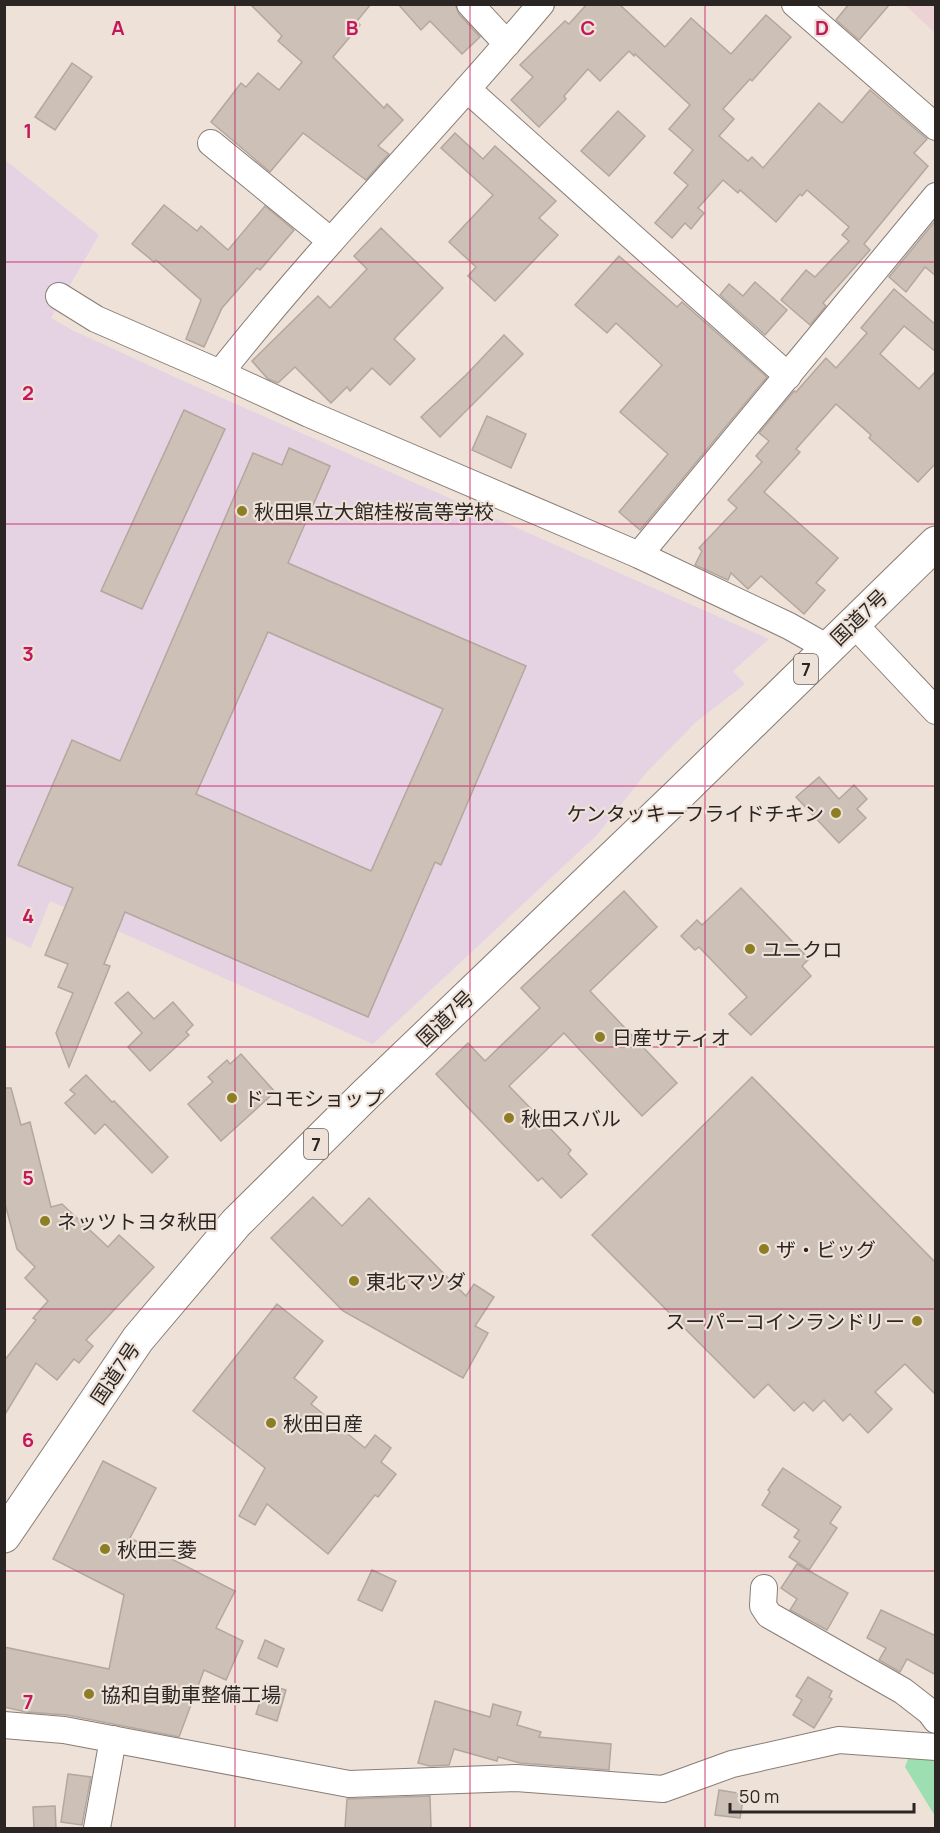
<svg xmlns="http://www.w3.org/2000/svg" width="940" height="1833" font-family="Manrope,'Noto Sans JP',sans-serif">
	<rect width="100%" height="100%" fill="#eee1d8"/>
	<path fill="#edd2d5" d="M905,5H935V33Z"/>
	<path fill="#e5d3e4" d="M4,159L99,235L51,318L74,331L188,383L769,639L733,671L745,684L696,722L646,773L597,835L373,1044L50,901L31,948L5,936Z"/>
	<path fill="#9ddfb1" d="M935,1758V1816L905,1767L908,1759Z"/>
	<g fill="#ccc0b7" stroke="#b3a79e" stroke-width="1.5" fill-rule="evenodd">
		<path d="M250,4H371L357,21L360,25L333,57L384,108L387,104L403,120L378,146L389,154L366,180L303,133L270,172L211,122L241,83L246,87L258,73L279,90L302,62L278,41L282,36Z"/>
		<path d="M398,4H455L459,14L480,37L462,54L430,21L421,30Z"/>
		<path d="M587,4H619L665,47L691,18L731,54L766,15L791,37L752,81L750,79L723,109L734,119L719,136L748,161L752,157L763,168L819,103L842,123L870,90L927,139L914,153L928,166L864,244L870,250L823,303L826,306L810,325L781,300L806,270L815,277L849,241L842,235L849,227L807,190L802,196L800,194L776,222L740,190L738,193L723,180L698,208L704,213L691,229L685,223L672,238L655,223L688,185L674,173L693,150L669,129L690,105L635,54L634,56L629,51L600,81L588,69L564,96L566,99L539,127L511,100L533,77L520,65L565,21L569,24Z"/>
		<path d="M849,4H890L859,40L836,20Z"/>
		<path d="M72,63L92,77L55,130L35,117Z"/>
		<path d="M618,111L645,136L609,176L581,151Z"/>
		<path d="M455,133L483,159L495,146L556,201L539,218L558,235L495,301L468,276L476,267L449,242L493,195L441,148Z"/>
		<path d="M164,205L197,231L201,226L228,250L265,206L294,230L260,270L257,268L222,308L204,347L186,339L201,300L156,260L154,262L132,244Z"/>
		<path d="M936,220V276L925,267L906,292L889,277Z"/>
		<path d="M381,228L443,288L394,339L415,359L390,385L372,368L350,391L347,387L331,403L295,367L278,383L268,379L252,361L318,296L330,308L367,269L354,256Z"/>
		<path d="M619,256L677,307L682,302L767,377L640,530L619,512L668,454L620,412L662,365L616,323L607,333L575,305Z"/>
		<path d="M755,282L787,310L765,335L720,295L729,284L743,296Z"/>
		<path d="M894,289L936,325V352L904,326L880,354L919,389L936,371V463L918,482L869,438L871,435L836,404L796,449L800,452L764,492L838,558L816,583L825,590L804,614L761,576L748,589L731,573L728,580L695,565L702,551L699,548L737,508L728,500L762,462L756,456L769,441L759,433L794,391L796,392L826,358L836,368L867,333L861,328Z"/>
		<path d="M504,335L523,354L440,437L421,417L466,375Z"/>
		<path d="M184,410L225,429L142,609L101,591Z"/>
		<path d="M487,416L526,434L511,468L472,450Z"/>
		<path d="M289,448L330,466L288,563L526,666L441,865L435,862L368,1017L125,912L104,964L110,966L69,1067L56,1033L73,993L58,987L68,964L45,955L73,888L18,865L72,740L120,761L253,453L282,465ZM268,632L443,709L371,871L196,794Z"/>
		<path d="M819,777L839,799L854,785L867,799L857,809L866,818L839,843L796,797Z"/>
		<path d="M741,888L809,959L802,966L811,976L751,1035L729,1014L747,997L699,947L695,950L681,936L697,920L702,925Z"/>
		<path d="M624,891L657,927L590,991L677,1083L642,1116L564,1033L509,1086L571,1150L568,1154L587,1174L561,1198L542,1178L538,1181L436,1074L468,1043L485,1061L540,1008L521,988Z"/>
		<path d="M128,992L154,1019L173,1002L193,1025L186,1032L189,1035L150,1071L128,1047L142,1033L115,1003Z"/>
		<path d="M241,1054L275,1092L221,1141L188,1104L213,1082L208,1077L227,1060L230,1064Z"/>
		<path d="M86,1075L112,1102L114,1101L168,1157L152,1173L105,1124L95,1134L65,1103L75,1094L70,1090Z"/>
		<path d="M752,1077L936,1263V1395L905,1364L875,1392L892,1409L868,1433L850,1414L843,1421L824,1400L813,1411L804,1402L794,1411L768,1384L754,1398L592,1235Z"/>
		<path d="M4,1088H11L21,1125L30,1122L51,1207L62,1204L108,1247L119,1235L154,1267L86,1340L93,1346L79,1363L74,1359L57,1380L36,1363L4,1416V1361L36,1320L33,1318L48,1301L25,1278L35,1267L17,1249L4,1200Z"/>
		<path d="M313,1197L342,1226L369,1198L466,1296L474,1284L494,1297L475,1326L488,1333L463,1378L343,1311L271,1238Z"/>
		<path d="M277,1304L323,1341L294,1378L317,1397L311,1404L365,1448L375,1435L391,1448L381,1462L396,1474L378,1497L375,1495L328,1554L267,1504L255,1525L239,1516L265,1468L193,1411Z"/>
		<path d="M103,1461L156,1488L130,1538L235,1591L216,1628L243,1641L226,1680L204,1670L179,1737L67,1715L26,1712L4,1707V1647L109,1669L124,1595L53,1559Z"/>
		<path d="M783,1468L841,1507L830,1523L837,1528L809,1570L789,1557L800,1541L794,1537L799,1530L762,1505L770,1492L768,1490Z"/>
		<path d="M797,1564L848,1593L827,1630L790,1610L797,1599L781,1588Z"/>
		<path d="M372,1570L396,1581L382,1611L358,1600Z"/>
		<path d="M881,1610L936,1636V1675L907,1659L900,1672L879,1660L886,1648L867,1638Z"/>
		<path d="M265,1640L284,1649L277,1667L258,1658Z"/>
		<path d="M808,1677L832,1691L829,1697L832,1699L814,1728L793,1715L802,1700L796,1696Z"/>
		<path d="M266,1684L286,1690L277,1721L256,1714Z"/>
		<path d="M435,1701L490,1717L493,1704L521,1712L517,1725L541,1732L539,1737L611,1744L609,1770L520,1763L498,1757L497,1761L454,1749L449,1765L430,1766L418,1763Z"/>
		<path d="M68,1774L91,1777L82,1825L61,1822Z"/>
		<path d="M719,1790L744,1794L740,1818L715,1815Z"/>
		<path d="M430,1796L431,1828H345L347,1799Z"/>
		<path d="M55,1806L56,1828H34L33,1807Z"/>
	</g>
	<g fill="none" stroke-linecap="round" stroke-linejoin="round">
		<g stroke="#897d75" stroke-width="28">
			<g id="minor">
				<path d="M470,4L507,44"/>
				<path d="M795,4L936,127"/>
				<path d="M467,89L788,376"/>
				<path d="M211,143L331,241"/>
				<path d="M59,296L96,319L220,373L309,414L639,555L789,626L828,648"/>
				<path d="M220,373C321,245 436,129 541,4"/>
				<path d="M639,555L936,196"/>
				<path d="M853,623L936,711"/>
				<path d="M764,1588L763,1606L769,1615L903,1691L930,1712L936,1720"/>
				<path d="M4,1725L64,1730L349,1784L516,1778L663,1789L732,1764L839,1740L936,1747"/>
				<path d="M97,1828L113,1739"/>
			</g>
		</g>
		<g stroke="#897d75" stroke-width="35">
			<path id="trunk" d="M4,1536L138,1339L236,1223L364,1096L677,796L936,543"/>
		</g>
		<use href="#minor" stroke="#fff" stroke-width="26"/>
		<use href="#trunk" stroke="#fff" stroke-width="33"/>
	</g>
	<path fill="none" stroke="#c2185b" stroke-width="1.5" stroke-opacity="0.55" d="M235,4V1828M470,4V1828M705,4V1828M4,262H936M4,524H936M4,786H936M4,1047H936M4,1309H936M4,1571H936"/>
	<g fill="#8d7e25" stroke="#eee1d8" stroke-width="2">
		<circle cx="242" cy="511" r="6"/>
		<circle cx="836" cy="813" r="6"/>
		<circle cx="750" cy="949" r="6"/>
		<circle cx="600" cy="1037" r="6"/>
		<circle cx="232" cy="1098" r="6"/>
		<circle cx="509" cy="1118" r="6"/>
		<circle cx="45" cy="1221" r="6"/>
		<circle cx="764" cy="1249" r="6"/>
		<circle cx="354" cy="1281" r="6"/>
		<circle cx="917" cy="1321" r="6"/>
		<circle cx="271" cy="1423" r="6"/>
		<circle cx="105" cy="1549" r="6"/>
		<circle cx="89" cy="1694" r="6"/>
	</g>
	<g text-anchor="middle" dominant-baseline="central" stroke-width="4.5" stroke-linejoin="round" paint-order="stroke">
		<g fill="#eee1d8" stroke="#665e59" stroke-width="1.5">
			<rect x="794" y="654" width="24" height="30" rx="4.5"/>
			<rect x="304" y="1129" width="24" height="30" rx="4.5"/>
		</g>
		<g font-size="18" font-weight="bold" fill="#2b2623">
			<text x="806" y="669">7</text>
			<text x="316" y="1144">7</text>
		</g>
		<g font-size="20" fill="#2b2623" stroke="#eee1d8" text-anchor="start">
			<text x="254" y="511">秋田県立大館桂桜高等学校</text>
			<text x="824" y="813" text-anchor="end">ケンタッキーフライドチキン</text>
			<text x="762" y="949">ユニクロ</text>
			<text x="612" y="1037">日産サティオ</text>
			<text x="244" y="1098">ドコモショップ</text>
			<text x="521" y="1118">秋田スバル</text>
			<text x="57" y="1221">ネッツトヨタ秋田</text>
			<text x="776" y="1249">ザ・ビッグ</text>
			<text x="366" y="1281">東北マツダ</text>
			<text x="905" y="1321" text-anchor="end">スーパーコインランドリー</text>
			<text x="283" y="1423">秋田日産</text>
			<text x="117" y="1549">秋田三菱</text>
			<text x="101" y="1694">協和自動車整備工場</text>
		</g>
		<g font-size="20" fill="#2b2623" stroke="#eee1d8">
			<text transform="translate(859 617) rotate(-44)">国道7号</text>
			<text transform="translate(445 1018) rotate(-44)">国道7号</text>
			<text transform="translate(115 1373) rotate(-56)">国道7号</text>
		</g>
	</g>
	<g font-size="20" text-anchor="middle" font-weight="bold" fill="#c2185b" stroke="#eee1d8" stroke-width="4.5" stroke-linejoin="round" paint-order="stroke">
		<text x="118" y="35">A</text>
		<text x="352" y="35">B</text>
		<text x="588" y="35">C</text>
		<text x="822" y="35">D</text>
		<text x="28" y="138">1</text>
		<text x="28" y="400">2</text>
		<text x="28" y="661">3</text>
		<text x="28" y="923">4</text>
		<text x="28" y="1185">5</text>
		<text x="28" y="1447">6</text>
		<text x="28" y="1709">7</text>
	</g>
	<rect width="940" height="1833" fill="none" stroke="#2b2623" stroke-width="12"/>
	<path d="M730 1803v9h184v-9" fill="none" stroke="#2b2623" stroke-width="3"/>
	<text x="739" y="1803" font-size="18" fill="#2b2623" stroke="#eee1d8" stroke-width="4.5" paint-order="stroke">50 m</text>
</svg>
